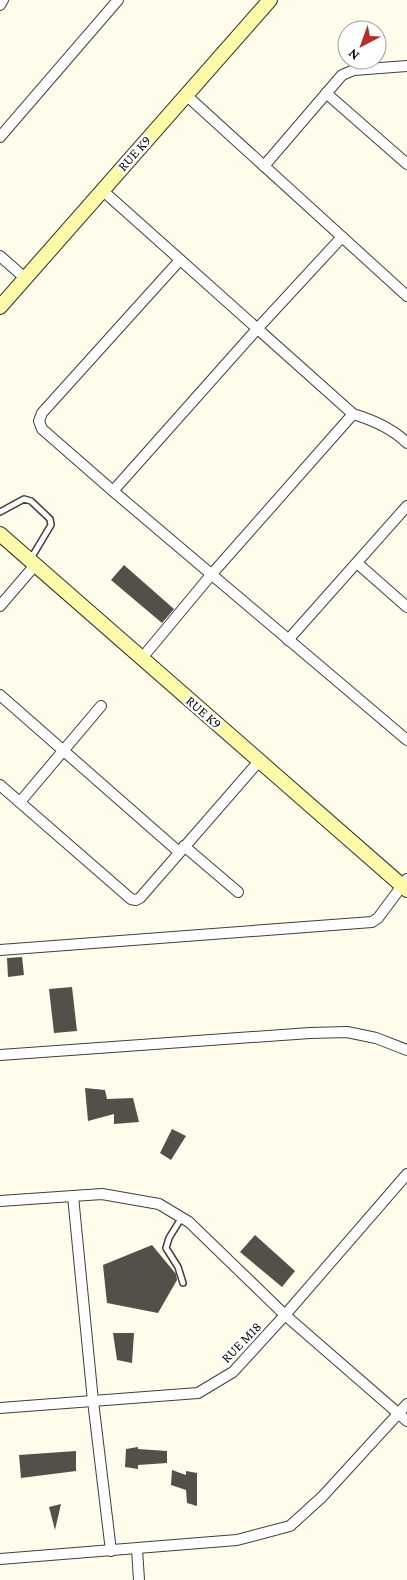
<svg xmlns="http://www.w3.org/2000/svg" width="407" height="1580" font-family="'Crimson Pro',serif">
	<rect width="100%" height="100%" fill="#fffcec"/>
	<g fill="#554f49">
		<path d="M124,565L174,609L162,623L111,580Z"/>
		<path d="M22,957L24,975L8,977L7,958Z"/>
		<path d="M72,987L77,1031L54,1033L49,989Z"/>
		<path d="M85,1088L105,1090L107,1099L133,1098L139,1122L114,1124V1114L88,1121Z"/>
		<path d="M172,1129L186,1136L171,1160L160,1153Z"/>
		<path d="M255,1235L295,1271L282,1287L240,1252Z"/>
		<path d="M152,1245L176,1274L177,1280L158,1313L107,1303L103,1265Z"/>
		<path d="M113,1333H134L132,1363L117,1360Z"/>
		<path d="M138,1447V1449L167,1451V1463L138,1465V1469L125,1467L126,1449Z"/>
		<path d="M76,1451V1471L21,1478L19,1455Z"/>
		<path d="M172,1470L186,1475V1471L197,1473V1506L187,1503L186,1490L171,1485Z"/>
		<path d="M61,1504L55,1530L49,1507Z"/>
	</g>
	<g fill="none" stroke-linecap="round" stroke-linejoin="round">
		<g stroke="#3f3f3f" stroke-width="8">
			<g id="lane">
				<path d="M0,512L24,499L31,501L50,519L51,525L30,560"/>
				<path d="M182,1217L169,1238L166,1248L178,1267L183,1283"/>
			</g>
		</g>
		<g stroke="#3f3f3f" stroke-width="12">
			<g id="street">
				<path d="M0,5L3,0"/>
				<path d="M326,93L407,164"/>
				<path d="M186,95L407,296"/>
				<path d="M0,137L118,0"/>
				<path d="M264,166L342,75L354,70L407,66"/>
				<path d="M102,190L353,414C373,420 392,428 407,443"/>
				<path d="M0,256L25,278"/>
				<path d="M180,260L42,413L39,421L42,429L113,491L407,740"/>
				<path d="M113,491L257,329L342,237"/>
				<path d="M357,563L407,607"/>
				<path d="M0,606L36,564"/>
				<path d="M288,640L407,506"/>
				<path d="M142,658L211,575L353,414"/>
				<path d="M0,695L179,852"/>
				<path d="M0,785L131,899L136,900L140,898L260,760"/>
				<path d="M20,802L101,706"/>
				<path d="M184,846L238,892"/>
				<path d="M0,950L372,922L378,918L407,879"/>
				<path d="M0,1055L310,1033L347,1032L376,1038L407,1050"/>
				<path d="M73,1196L93,1401L111,1551"/>
				<path d="M0,1201L102,1194L159,1204L189,1222L285,1315L407,1421"/>
				<path d="M0,1408L198,1393L233,1372L285,1315L407,1174"/>
				<path d="M137,1549L139,1580"/>
				<path d="M0,1559L237,1540L290,1526L322,1497L407,1404"/>
			</g>
		</g>
		<g stroke="#2e2e2e" stroke-width="16">
			<g id="secondary">
				<path d="M0,307L270,0"/>
				<path d="M0,534L407,890"/>
			</g>
		</g>
		<use href="#lane" stroke="#fff" stroke-width="5"/>
		<use href="#street" stroke="#fff" stroke-width="10"/>
		<use href="#secondary" stroke="#fdfaa9" stroke-width="14"/>
	</g>
	<g text-anchor="middle" dominant-baseline="central" stroke-width="5" stroke-linejoin="round" paint-order="stroke">
		<g font-size="14" fill="#0c0c0c" stroke="#fff">
			<text transform="translate(134 153) rotate(-48)">RUE K9</text>
			<text transform="translate(204 712) rotate(41)">RUE K9</text>
			<text transform="translate(241 1342) rotate(-46)">RUE M18</text>
		</g>
	</g>
	<g transform="translate(362 45) rotate(221)"><circle r="24" fill="#ffffff" stroke="#9e9e9e"/>
	<path d="M0-4L9 19L0 12L-9 19Z" fill="#b92d28"/>
	<text y="-8" font-size="14" font-weight="bold" text-anchor="middle" fill="#0c0c0c">N</text>
	</g>
</svg>
